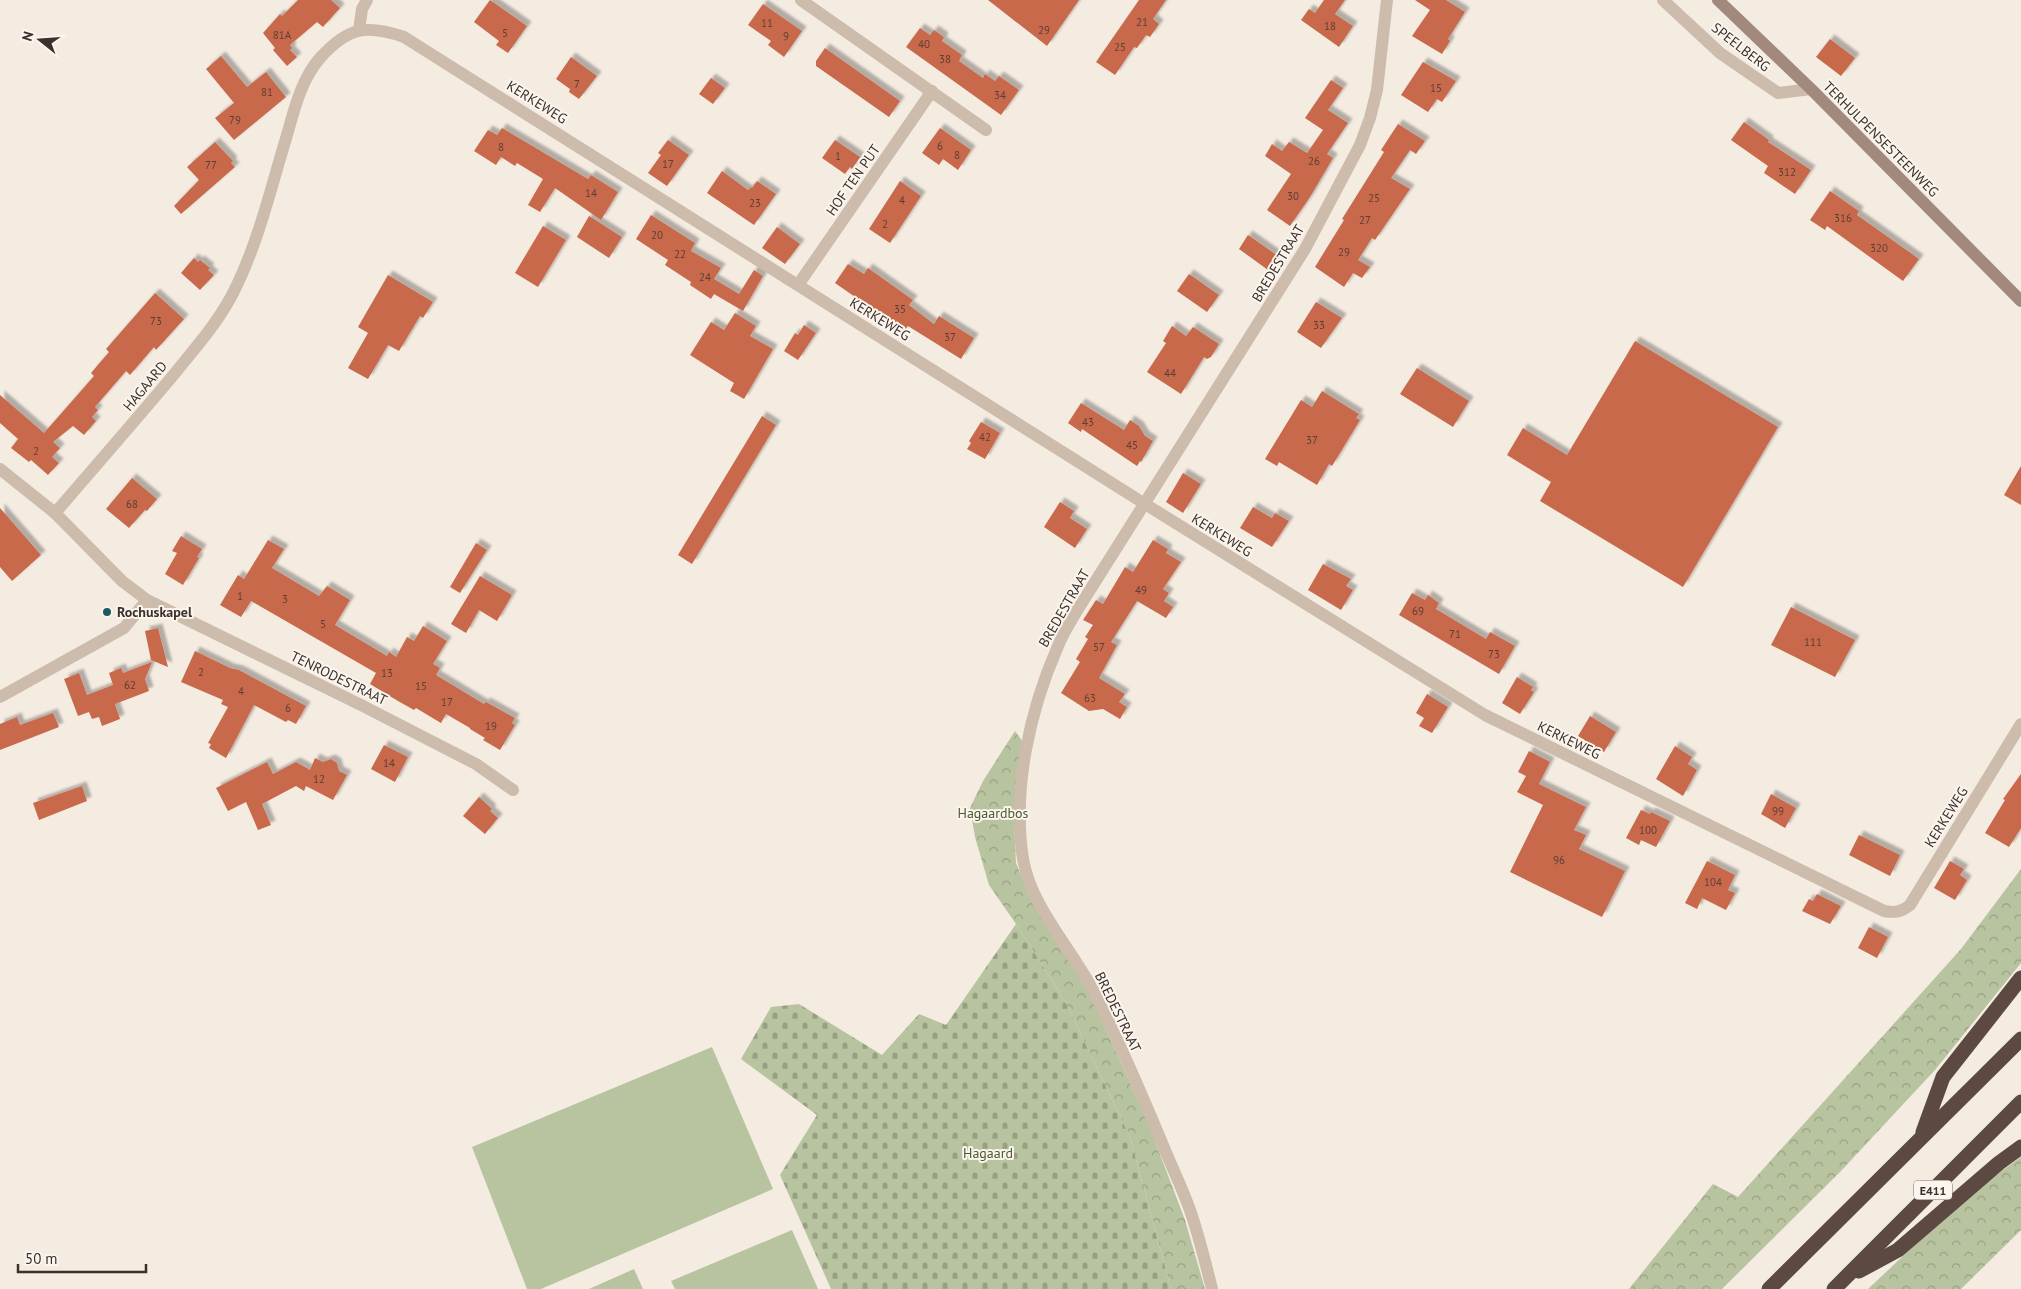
<svg xmlns="http://www.w3.org/2000/svg" width="2021" height="1289" font-family="'PT Sans',sans-serif">
	<defs>
		<pattern id="forest-crowns" width="20" height="18" patternUnits="userSpaceOnUse" patternTransform="scale(1.25)"><rect width="20" height="18" fill="#b8c4a0"/><path d="M2 6a3 3 0 1 1 6 0M12 15a3 3 0 1 1 6 0" fill="none" stroke="#97a083"/></pattern>
		<pattern id="cemetery-stones" width="16" height="16" patternUnits="userSpaceOnUse" patternTransform="scale(1.25)"><rect width="16" height="16" fill="#b8c4a0"/><path d="M2 7V4a2 2 0 0 1 4 0v3zM10 15v-3a2 2 0 0 1 4 0v3z" fill="#97a083"/></pattern>
		<filter id="shadow"><feDropShadow dx="4.5" dy="-4.5" stdDeviation="1" flood-color="#0004"/></filter>
	</defs>
	<rect width="100%" height="100%" fill="#f4ebe1"/>
	<g fill="url(#forest-crowns)">
		<path d="M1015,731L1023,742L1014,819L1016,863L1030,898L1089,992L1148,1123L1185,1220L1205,1289H1171L1130,1137L1065,1001L1016,924L989,885L975,837L970,808L983,781Z"/>
		<path d="M2021,869V963L1935,1070L1840,1172L1722,1289H1629L1713,1184L1738,1197L1961,949Z"/>
		<path d="M2021,1157V1230L1961,1289H1868C1917,1243 1966,1196 2021,1157Z"/>
	</g>
	<path fill="url(#cemetery-stones)" d="M1016,924L1065,1001L1130,1137L1171,1289H831L780,1175L817,1115L741,1059L771,1007L799,1004L882,1055L919,1014L946,1025Z"/>
	<g fill="#b8c4a0">
		<path d="M712,1047L773,1189L541,1289H527L472,1147Z"/>
		<path d="M792,1230L818,1289H675L671,1281Z"/>
		<path d="M634,1269L643,1289H589Z"/>
	</g>
	<g fill="#c8694b" filter="url(#shadow)">
		<path d="M298,0H331L340,8L323,27L317,22L290,45L292,48L290,50L297,57L287,66L273,50L275,48L263,33L280,14L282,16Z"/>
		<path d="M490,0L527,26L508,53L496,45L499,41L474,22Z"/>
		<path d="M988,0H1079L1047,46Z"/>
		<path d="M1139,0H1166L1153,19L1159,24L1150,37L1146,35L1137,48L1134,47L1115,75L1096,62Z"/>
		<path d="M1324,0H1345L1335,14L1353,26L1339,47L1301,20L1309,9L1315,13Z"/>
		<path d="M1415,0H1446L1465,12L1448,39L1450,41L1442,54L1412,36L1430,10Z"/>
		<path d="M763,4L802,31L784,57L768,45L771,41L748,25Z"/>
		<path d="M920,28L930,35L934,30L944,37L942,41L962,55L959,61L983,78L985,74L995,81L999,76L1019,90L1001,115L906,47Z"/>
		<path d="M1830,39L1855,58L1841,76L1816,57Z"/>
		<path d="M825,48L900,101L889,117L816,66V61Z"/>
		<path d="M221,56L247,87L266,72L286,97L234,140L215,118L234,103L206,69Z"/>
		<path d="M571,57L597,76L579,99L569,92L570,89L556,79Z"/>
		<path d="M1423,62L1456,81L1442,102L1437,99L1428,112L1401,95Z"/>
		<path d="M711,78L725,88L713,104L699,94Z"/>
		<path d="M1331,80L1343,88L1328,110L1348,123L1327,154L1333,158L1310,197L1290,226L1267,210L1291,174L1265,156L1272,144L1282,151L1289,142L1307,153L1323,130L1305,118Z"/>
		<path d="M1744,122L1769,140L1768,142L1811,170L1795,194L1764,173L1768,166L1731,140Z"/>
		<path d="M1398,124L1425,141L1416,154L1410,150L1391,178L1410,189L1375,240L1372,238L1358,260L1370,267L1362,278L1353,273L1344,287L1315,267L1344,220L1342,219L1384,152L1381,150Z"/>
		<path d="M502,128L588,179L591,175L618,192L601,220L555,188L540,212L528,205L543,179L517,163L515,166L501,157L496,165L474,151L488,130L497,135Z"/>
		<path d="M940,128L971,150L958,170L943,159L939,165L922,153Z"/>
		<path d="M668,140L689,155L667,186L648,173L661,155L658,153Z"/>
		<path d="M835,140L860,157L852,169L850,167L845,174L822,158Z"/>
		<path d="M215,142L233,161L231,163L235,167L181,214L174,206L199,180L187,167Z"/>
		<path d="M722,171L748,190L751,187L752,188L757,181L776,194L754,225L707,193Z"/>
		<path d="M900,181L921,196L890,243L869,229Z"/>
		<path d="M1830,191L1859,211L1857,215L1919,259L1903,281L1827,226L1825,230L1810,220Z"/>
		<path d="M651,215L695,243L691,251L721,268L714,279L739,294L754,270L763,276L743,311L714,294L711,299L690,285L691,282L665,265L668,260L636,239Z"/>
		<path d="M589,216L622,237L609,258L577,237Z"/>
		<path d="M543,226L566,240L538,287L515,273Z"/>
		<path d="M777,227L800,244L785,264L762,248Z"/>
		<path d="M1248,235L1278,256L1268,270L1239,249Z"/>
		<path d="M194,258L198,262L200,260L210,268L208,270L214,275L200,290L181,273Z"/>
		<path d="M848,264L864,274L868,268L913,300L909,305L934,324L939,316L974,338L961,359L908,326L904,331L835,283Z"/>
		<path d="M1189,274L1219,295L1207,312L1177,291Z"/>
		<path d="M388,275L433,302L423,318L420,316L399,351L388,345L368,379L348,368L368,333L358,327Z"/>
		<path d="M155,293L184,319L156,350L154,347L130,375L126,371L95,407L98,410L92,417L96,421L84,435L73,426L53,442L60,448L52,457L59,463L48,475L31,460L29,462L11,448L18,439L0,423V395L44,433L94,376L91,373L109,352L106,349Z"/>
		<path d="M1316,302L1342,318L1321,348L1297,332Z"/>
		<path d="M735,313L756,326L750,336L773,349L744,399L730,391L734,383L690,355L711,322L724,330Z"/>
		<path d="M804,325L816,333L798,360L784,351L795,333L798,335Z"/>
		<path d="M1172,326L1186,336L1193,327L1219,344L1211,357L1207,359L1204,357L1181,394L1147,372L1166,343L1163,341Z"/>
		<path d="M1635,341L1778,427L1683,587L1540,501L1551,482L1507,455L1523,428L1567,455Z"/>
		<path d="M1417,368L1469,401L1453,427L1400,394Z"/>
		<path d="M1322,391L1359,414L1356,418L1360,420L1332,466L1329,464L1317,485L1279,462L1277,466L1265,459L1301,400L1312,407Z"/>
		<path d="M1081,403L1124,430L1130,420L1139,426L1145,436L1153,441L1141,462L1140,461L1137,466L1082,429L1081,432L1068,423Z"/>
		<path d="M762,416L776,425L692,564L678,555Z"/>
		<path d="M981,422L1000,433L985,459L967,449L971,443L969,441Z"/>
		<path d="M2021,466V505L2004,495Z"/>
		<path d="M1183,473L1201,484L1183,513L1166,502Z"/>
		<path d="M132,478L157,499L147,511L145,510L129,528L106,509Z"/>
		<path d="M1060,502L1074,511L1070,518L1087,529L1075,548L1044,527Z"/>
		<path d="M1253,507L1272,518L1275,513L1289,521L1272,547L1240,528Z"/>
		<path d="M0,508L41,555L12,581L0,567Z"/>
		<path d="M181,536L202,549L197,557L199,558L183,585L165,574L177,553L172,551Z"/>
		<path d="M268,540L284,549L272,568L319,596L327,586L350,600L335,625L387,656L389,652L396,657L407,637L414,641L423,626L447,641L433,664L440,668L436,675L484,704L486,702L515,718L512,723L515,725L500,750L483,740L485,738L470,729V728L446,714L441,723L416,708L414,710L398,701L370,684L376,673L251,601L241,617L220,605L238,575L244,579Z"/>
		<path d="M1153,540L1168,549L1166,553L1181,562L1163,589L1169,593L1164,601L1173,607L1166,618L1137,601L1111,642L1117,645L1099,678L1125,694L1119,702L1127,707L1120,719L1103,709L1089,711L1061,693L1080,662L1076,659L1088,639L1085,637L1093,625L1083,620L1096,600L1103,604L1125,567L1133,572Z"/>
		<path d="M476,543L487,550L460,593L450,587Z"/>
		<path d="M1323,564L1351,579L1346,586L1353,590L1341,610L1308,590Z"/>
		<path d="M480,576L512,595L497,621L479,610L466,633L451,624Z"/>
		<path d="M1412,593L1425,600L1428,595L1439,603L1436,609L1486,639L1490,632L1515,646L1499,674L1399,615Z"/>
		<path d="M1791,607L1855,640L1835,677L1771,645Z"/>
		<path d="M158,628L168,667L151,660L145,631Z"/>
		<path d="M195,651L230,668L239,670L306,706L296,724L288,720L286,722L254,705L226,758L209,748L211,744L208,743L228,707L221,704L223,700L181,682Z"/>
		<path d="M152,662L145,679L149,691L115,704L120,719L102,726L99,717L92,719L89,712L78,716L64,679L79,673L87,695L113,685L109,673L121,668L123,673Z"/>
		<path d="M1517,677L1533,687L1531,690L1534,692L1520,714L1502,703Z"/>
		<path d="M1427,694L1448,707L1432,733L1419,726L1424,718L1416,713Z"/>
		<path d="M53,713L59,727L0,750V724L17,717L20,725Z"/>
		<path d="M1590,716L1616,732L1604,752L1578,736Z"/>
		<path d="M384,745L408,757L395,782L371,769Z"/>
		<path d="M1675,746L1692,757L1688,764L1697,770L1683,796L1656,779Z"/>
		<path d="M1529,751L1550,762L1539,784L1586,807L1574,830L1586,835L1579,849L1625,871L1602,917L1510,872L1543,805L1517,792L1526,776L1518,772Z"/>
		<path d="M315,758L323,762L331,759L337,763L339,771L347,775L333,800L306,786L304,791L296,786L262,804L271,825L258,830L246,802L228,811L216,788L267,762L273,774L296,762L310,770Z"/>
		<path d="M2021,774V828L2009,847L1985,833L2005,800L2003,799Z"/>
		<path d="M82,786L87,801L39,820L33,803Z"/>
		<path d="M1771,794L1796,808L1785,828L1761,814Z"/>
		<path d="M479,797L492,809L490,811L498,818L485,834L463,816Z"/>
		<path d="M1641,810L1650,814L1651,812L1670,821L1656,847L1641,840L1639,845L1626,838Z"/>
		<path d="M1859,835L1900,855L1890,876L1849,855Z"/>
		<path d="M1707,861L1735,875L1728,890L1735,893L1726,910L1702,898L1697,909L1685,903Z"/>
		<path d="M1950,861L1964,869L1960,875L1967,880L1955,900L1934,888Z"/>
		<path d="M1817,894L1841,906L1830,924L1802,911L1809,899L1813,901Z"/>
		<path d="M1869,927L1888,937L1877,958L1858,948Z"/>
	</g>
	<g fill="none" stroke-linecap="round" stroke-linejoin="round">
		<g stroke="#cdbbac" stroke-width="12">
			<path d="M801,0L986,130"/>
			<path d="M1663,0L1720,53L1778,93L1811,89"/>
			<path d="M359,30L362,9L367,0"/>
			<path d="M798,285L932,91"/>
			<path d="M0,469L55,513"/>
			<path d="M0,697L124,628L147,600"/>
			<path d="M513,790L476,764L361,705L147,600L122,581L55,513C94,468 133,423 171,378C195,348 221,320 237,285C258,241 270,192 284,145C293,116 299,82 320,58C348,27 366,24 404,37L1145,504L1485,715L1884,911C1895,913 1901,912 1910,905L2021,724"/>
			<path d="M1212,1289C1206,1265 1200,1240 1192,1216C1185,1194 1174,1172 1165,1150C1143,1097 1120,1043 1094,992C1072,949 1031,907 1023,859C1012,788 1030,710 1058,646C1063,633 1071,621 1078,609L1305,249L1360,145L1370,118L1377,90L1387,0"/>
		</g>
		<path stroke="#a18a7d" stroke-width="12" d="M1718,0L1811,89L2021,301"/>
		<g stroke="#5c4a42" stroke-width="15">
			<path d="M1923,1132L1943,1077L2021,978"/>
			<path d="M1859,1271L1898,1250L1999,1163L2021,1147"/>
			<path d="M1769,1289L2021,1039"/>
			<path d="M1834,1289L2021,1102"/>
		</g>
	</g>
	<circle fill="#1f5a5e" stroke="#fbf5ee" stroke-width="2" cx="107" cy="612" r="5"/>
	<g text-anchor="middle" dominant-baseline="central" stroke-width="4" stroke-linejoin="round" paint-order="stroke">
		<g font-size="11" fill="#5e3e33">
			<text x="1142" y="22">21</text>
			<text x="767" y="23">11</text>
			<text x="1330" y="26">18</text>
			<text x="1044" y="30">29</text>
			<text x="505" y="33">5</text>
			<text x="282" y="35">81A</text>
			<text x="786" y="36">9</text>
			<text x="924" y="44">40</text>
			<text x="1120" y="47">25</text>
			<text x="945" y="59">38</text>
			<text x="577" y="84">7</text>
			<text x="1436" y="88">15</text>
			<text x="267" y="92">81</text>
			<text x="1000" y="95">34</text>
			<text x="235" y="120">79</text>
			<text x="940" y="146">6</text>
			<text x="501" y="147">8</text>
			<text x="957" y="155">8</text>
			<text x="838" y="156">1</text>
			<text x="1314" y="161">26</text>
			<text x="668" y="164">17</text>
			<text x="211" y="165">77</text>
			<text x="1787" y="172">312</text>
			<text x="591" y="193">14</text>
			<text x="1293" y="196">30</text>
			<text x="1374" y="198">25</text>
			<text x="902" y="200">4</text>
			<text x="755" y="203">23</text>
			<text x="1843" y="218">316</text>
			<text x="1365" y="220">27</text>
			<text x="885" y="224">2</text>
			<text x="657" y="235">20</text>
			<text x="1879" y="248">320</text>
			<text x="1344" y="252">29</text>
			<text x="680" y="254">22</text>
			<text x="705" y="277">24</text>
			<text x="900" y="309">35</text>
			<text x="156" y="321">73</text>
			<text x="1319" y="325">33</text>
			<text x="950" y="337">37</text>
			<text x="1170" y="373">44</text>
			<text x="1088" y="422">43</text>
			<text x="985" y="437">42</text>
			<text x="1312" y="440">37</text>
			<text x="1132" y="445">45</text>
			<text x="36" y="451">2</text>
			<text x="132" y="504">68</text>
			<text x="1141" y="590">49</text>
			<text x="240" y="596">1</text>
			<text x="285" y="599">3</text>
			<text x="1418" y="611">69</text>
			<text x="323" y="624">5</text>
			<text x="1455" y="634">71</text>
			<text x="1813" y="642">111</text>
			<text x="1099" y="647">57</text>
			<text x="1494" y="654">73</text>
			<text x="201" y="672">2</text>
			<text x="387" y="673">13</text>
			<text x="130" y="685">62</text>
			<text x="421" y="686">15</text>
			<text x="241" y="691">4</text>
			<text x="1090" y="698">63</text>
			<text x="447" y="702">17</text>
			<text x="288" y="708">6</text>
			<text x="491" y="726">19</text>
			<text x="389" y="763">14</text>
			<text x="319" y="779">12</text>
			<text x="1778" y="811">99</text>
			<text x="1648" y="830">100</text>
			<text x="1559" y="860">96</text>
			<text x="1713" y="882">104</text>
		</g>
		<rect fill="#fbf5ee" stroke="#756b66" stroke-width="1" x="1914" y="1180.5" width="38" height="19" rx="4"/>
		<g font-size="12" font-weight="bold" fill="#3b302b">
			<text x="1933" y="1190">E411</text>
		</g>
		<g font-size="14" fill="#3b302b" stroke="#fbf5ee">
			<text transform="translate(1741 47) rotate(38)">SPEELBERG</text>
			<text transform="translate(537 102) rotate(32)">KERKEWEG</text>
			<text transform="translate(1881 139) rotate(45)">TERHULPENSESTEENWEG</text>
			<text transform="translate(853 180) rotate(-55)">HOF TEN PUT</text>
			<text transform="translate(1278 263) rotate(-59)">BREDESTRAAT</text>
			<text transform="translate(880 319) rotate(32)">KERKEWEG</text>
			<text transform="translate(145 386) rotate(-50)">HAGAARD</text>
			<text transform="translate(1222 535) rotate(32)">KERKEWEG</text>
			<text transform="translate(1064 608) rotate(-60)">BREDESTRAAT</text>
			<text transform="translate(339 678) rotate(26)">TENRODESTRAAT</text>
			<text transform="translate(1569 740) rotate(26)">KERKEWEG</text>
			<text transform="translate(1946 817) rotate(-58)">KERKEWEG</text>
			<text transform="translate(1118 1012) rotate(64)">BREDESTRAAT</text>
		</g>
		<g font-size="14" font-weight="bold" fill="#3b302b" stroke="#fbf5ee" text-anchor="start">
			<text x="117" y="612">Rochuskapel</text>
		</g>
		<g font-size="14" fill="#4a5a2e" stroke="#fbf5ee">
			<text x="993" y="813">Hagaardbos</text>
			<text x="988" y="1153">Hagaard</text>
		</g>
	</g>
	<g transform="translate(40 40) rotate(287)" stroke="#fbf5ee" stroke-width="4" paint-order="stroke">
	<path d="M0-4L9 19L0 12L-9 19Z" fill="#3b302b"/>
	<text y="-8" font-size="14" font-weight="bold" text-anchor="middle" fill="#3b302b">N</text>
	</g>
	<path d="M18 1264v8h128v-8" fill="none" stroke="#3b302b" stroke-width="2.5"/>
	<text x="25" y="1264" font-size="15" fill="#3b302b" stroke="#fbf5ee" stroke-width="4" paint-order="stroke">50 m</text>
</svg>
